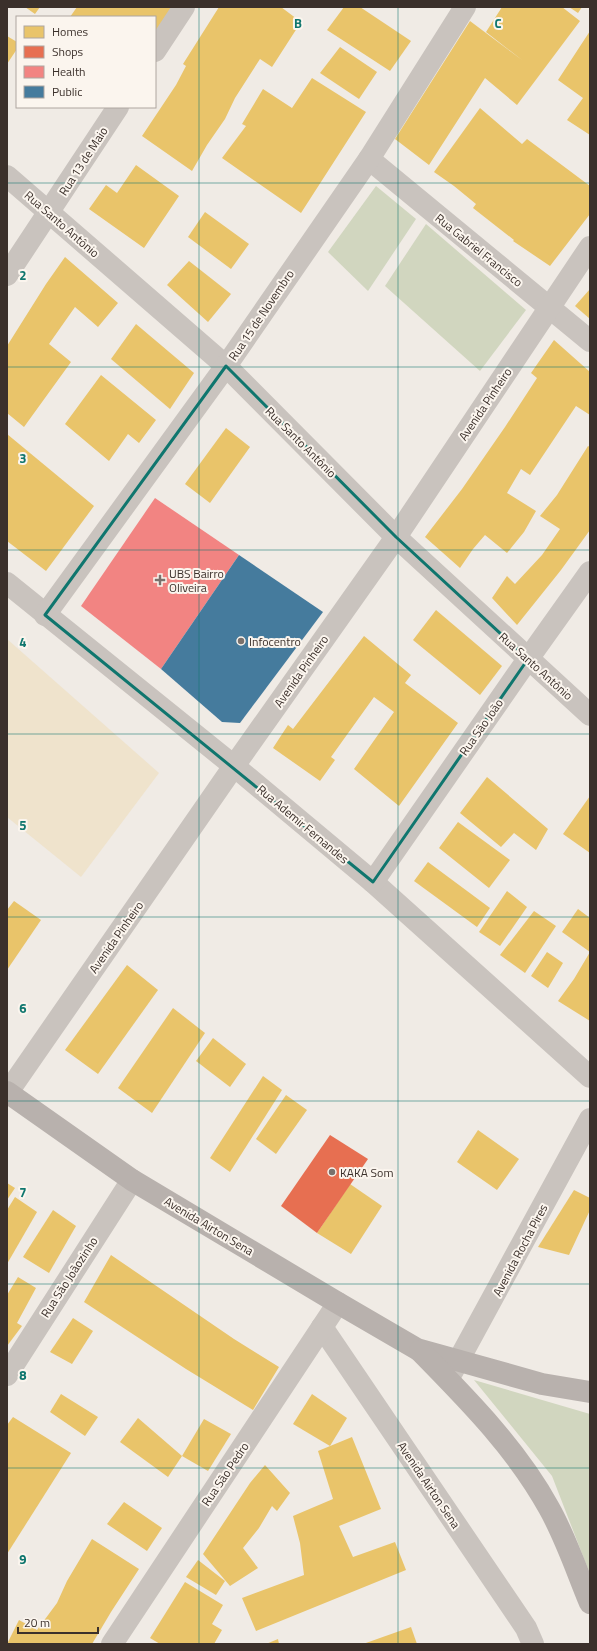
<svg xmlns="http://www.w3.org/2000/svg" width="597" height="1651" font-family="'Titillium Web',sans-serif">
	<rect width="100%" height="100%" fill="#f0ebe5"/>
	<g fill="#d1d6bf">
		<path d="M376,186L416,219L368,291L328,252Z"/>
		<path d="M426,224L526,310L480,371L385,286Z"/>
		<path d="M474,1380L590,1414V1574L552,1476Z"/>
	</g>
	<path fill="#efe3cc" d="M7,639L159,773L81,877L7,817Z"/>
	<g fill="#e9c46a">
		<path d="M25,7H40L35,14Z"/>
		<path d="M77,7H172L155,34V17H70Z"/>
		<path d="M219,7H281L301,22L272,67L260,59L235,98L225,119L207,145L192,171L142,136L176,85L186,66L183,64Z"/>
		<path d="M344,7H360L411,41L390,71L327,30Z"/>
		<path d="M502,7H562L580,21L517,105L485,78L429,165L395,139L470,21L522,60L486,32Z"/>
		<path d="M569,7H582L578,13Z"/>
		<path d="M590,31V135L567,120L583,98L558,80Z"/>
		<path d="M7,36L17,42V49L7,64Z"/>
		<path d="M340,47L377,72L359,99L320,73Z"/>
		<path d="M312,78L366,112L301,213L222,158L246,126L242,124L263,89L292,108Z"/>
		<path d="M480,108L522,144L527,139L590,186V214L550,266L513,241L514,240L473,208L476,204L454,186L434,172Z"/>
		<path d="M136,165L179,196L144,248L89,209L106,185L117,193Z"/>
		<path d="M205,212L249,244L231,269L188,237Z"/>
		<path d="M65,257L118,303L98,327L75,307L49,344L71,362L24,427L7,413V346L46,284Z"/>
		<path d="M189,261L231,294L208,322L167,285Z"/>
		<path d="M590,289V319L575,306Z"/>
		<path d="M136,324L194,373L170,409L111,359Z"/>
		<path d="M554,340L590,372V415L576,406L530,475L521,469L507,493L536,511L524,532L507,553L485,535L473,549L460,568L425,537L462,489L505,427L537,378L531,373Z"/>
		<path d="M101,375L156,420L139,443L128,434L109,461L65,424Z"/>
		<path d="M226,428L250,447L210,503L185,484Z"/>
		<path d="M7,434L94,506L46,571L7,541Z"/>
		<path d="M588,446L590,447V530L561,570L517,625L492,598L507,576L515,584L542,555L560,529L540,516L557,495Z"/>
		<path d="M436,610L502,666L480,695L413,640Z"/>
		<path d="M364,636L411,675L405,683L458,723L399,806L354,769L394,712L374,697L331,757L335,760L320,781L273,748L288,725L293,729Z"/>
		<path d="M487,777L548,829L536,850L514,833L501,847L460,813Z"/>
		<path d="M590,796V853L563,834Z"/>
		<path d="M458,822L510,860L489,888L439,848Z"/>
		<path d="M428,862L490,908L477,927L414,881Z"/>
		<path d="M507,891L527,907L500,946L479,932Z"/>
		<path d="M14,901L41,920L7,970V910Z"/>
		<path d="M578,909L590,918V952L562,932Z"/>
		<path d="M534,911L556,926L525,973L500,955Z"/>
		<path d="M547,952L563,963L548,988L531,976Z"/>
		<path d="M590,952V1021L558,1001L574,979Z"/>
		<path d="M127,965L158,990L98,1074L65,1050Z"/>
		<path d="M173,1008L205,1033L152,1113L118,1088Z"/>
		<path d="M213,1038L246,1064L230,1087L196,1061Z"/>
		<path d="M263,1076L282,1090L230,1172L210,1158Z"/>
		<path d="M286,1095L307,1110L276,1154L256,1139Z"/>
		<path d="M478,1130L519,1159L497,1190L457,1162Z"/>
		<path d="M7,1183L15,1188L7,1200Z"/>
		<path d="M350,1184L382,1206L351,1254L317,1233Z"/>
		<path d="M574,1190L590,1198V1210L569,1255L538,1247Z"/>
		<path d="M15,1197L37,1212L7,1264V1210Z"/>
		<path d="M53,1210L76,1226L49,1273L23,1257Z"/>
		<path d="M111,1255L234,1339L279,1367L253,1410L186,1369L84,1302Z"/>
		<path d="M18,1277L36,1288L17,1323L22,1326L7,1346V1295Z"/>
		<path d="M73,1318L93,1331L72,1364L50,1352Z"/>
		<path d="M61,1394L98,1417L85,1436L50,1412Z"/>
		<path d="M312,1394L347,1418L330,1446L293,1424Z"/>
		<path d="M13,1417L71,1453L7,1554V1425Z"/>
		<path d="M138,1418L182,1456L168,1477L120,1442Z"/>
		<path d="M204,1419L231,1434L208,1471L182,1456Z"/>
		<path d="M352,1437L381,1509L339,1526L353,1557L395,1542L406,1570L256,1631L242,1598L304,1575L300,1543L293,1516L333,1499L318,1451Z"/>
		<path d="M265,1465L290,1493L277,1511L272,1506L259,1528L243,1548L258,1568L230,1586L203,1554L250,1483Z"/>
		<path d="M124,1502L162,1528L147,1551L107,1524Z"/>
		<path d="M92,1539L139,1569L111,1612L92,1644H7L19,1620L37,1630L57,1603L67,1581Z"/>
		<path d="M198,1560L225,1581L216,1595L186,1577Z"/>
		<path d="M185,1582L223,1605L212,1624L222,1630L214,1644H160L150,1638Z"/>
		<path d="M411,1627L417,1644H363Z"/>
		<path d="M278,1639L279,1644H266Z"/>
	</g>
	<path fill="#e76f51" d="M330,1135L368,1159L317,1233L281,1206Z"/>
	<path fill="#f28482" d="M155,498L239,555L161,669L81,606Z"/>
	<path fill="#457b9d" d="M239,555L323,612L240,723L222,722L161,669Z"/>
	<g fill="none" stroke-linecap="round" stroke-linejoin="round">
		<g stroke="#c9c3be" stroke-width="22">
			<path d="M155,51L184,7"/>
			<path d="M369,159L590,341"/>
			<path d="M7,176L226,366L396,537L590,715"/>
			<path d="M7,275L118,107"/>
			<path d="M7,583L234,766L373,882L590,1077"/>
			<path d="M45,615L226,366L369,159L465,7"/>
			<path d="M373,882L528,659L590,572"/>
			<path d="M8,1092L234,766L396,537L590,247"/>
			<path d="M322,1327L526,1628L533,1644"/>
			<path d="M7,1375L132,1180"/>
			<path d="M450,1376L590,1119"/>
			<path d="M112,1644L338,1303"/>
		</g>
		<g stroke="#b8b1ad" stroke-width="22">
			<path d="M7,1092L132,1180L338,1303L417,1349L542,1384L590,1392"/>
			<path d="M420,1351C467,1399 516,1448 549,1508C566,1538 577,1572 590,1603"/>
		</g>
	</g>
	<path fill="none" stroke="#0f766e" stroke-width="3" stroke-linejoin="round" d="M226,366L396,537L528,659L373,882L45,615Z"/>
	<path fill="none" stroke="#0f766e" stroke-width="1" stroke-opacity="0.55" d="M199,7V1644M398,7V1644M7,183H590M7,367H590M7,550H590M7,734H590M7,917H590M7,1101H590M7,1284H590M7,1468H590"/>
	<g fill="#7a716c" stroke="#fbf5ee" stroke-width="1.5">
		<path d="M158 574h4v4h4v4h-4v4h-4v-4h-4v-4h4z"/>
		<circle cx="241" cy="641" r="4"/>
		<circle cx="332" cy="1172" r="4"/>
	</g>
	<g text-anchor="middle" dominant-baseline="central" stroke-width="4" stroke-linejoin="round" paint-order="stroke">
		<g font-size="12" fill="#3b302b" stroke="#fbf5ee">
			<text transform="translate(83 161) rotate(-57)">Rua 13 de Maio</text>
			<text transform="translate(62 224) rotate(41)">Rua Santo Antônio</text>
			<text transform="translate(479 250) rotate(39)">Rua Gabriel Francisco</text>
			<text transform="translate(261 315) rotate(-56)">Rua 15 de Novembro</text>
			<text transform="translate(485 404) rotate(-56)">Avenida Pinheiro</text>
			<text transform="translate(301 442) rotate(45)">Rua Santo Antônio</text>
			<text transform="translate(536 666) rotate(42)">Rua Santo Antônio</text>
			<text transform="translate(301 671) rotate(-55)">Avenida Pinheiro</text>
			<text transform="translate(481 727) rotate(-55)">Rua São João</text>
			<text transform="translate(303 824) rotate(40)">Rua Ademir Fernandes</text>
			<text transform="translate(116 937) rotate(-55)">Avenida Pinheiro</text>
			<text transform="translate(209 1226) rotate(31)">Avenida Airton Sena</text>
			<text transform="translate(520 1250) rotate(-62)">Avenida Rocha Pires</text>
			<text transform="translate(69 1277) rotate(-57)">Rua São Joãozinho</text>
			<text transform="translate(225 1474) rotate(-56)">Rua São Pedro</text>
			<text transform="translate(429 1485) rotate(56)">Avenida Airton Sena</text>
		</g>
		<g font-size="12" fill="#3b302b" stroke="#fbf5ee" text-anchor="start">
			<text x="169" y="573">UBS Bairro<tspan x="169" dy="14">Oliveira</tspan></text>
			<text x="249" y="641">Infocentro</text>
			<text x="340" y="1172">KAKA Som</text>
		</g>
	</g>
	<g font-size="13" text-anchor="middle" font-weight="bold" fill="#0f766e" stroke="#fbf5ee" stroke-width="4" stroke-linejoin="round" paint-order="stroke">
		<text x="298" y="28">B</text>
		<text x="498" y="28">C</text>
		<text x="23" y="280">2</text>
		<text x="23" y="463">3</text>
		<text x="23" y="647">4</text>
		<text x="23" y="830">5</text>
		<text x="23" y="1013">6</text>
		<text x="23" y="1197">7</text>
		<text x="23" y="1380">8</text>
		<text x="23" y="1564">9</text>
	</g>
	<rect width="597" height="1651" fill="none" stroke="#3b302b" stroke-width="16"/>
	<rect x="16" y="16" width="140" height="92" fill="#fbf5ee" stroke="#aea6a0"/>
	<rect x="24" y="26" width="20" height="12" fill="#e9c46a" stroke="#aea6a0"/>
	<text x="52" y="36" font-size="12" fill="#3b302b">Homes</text>
	<rect x="24" y="46" width="20" height="12" fill="#e76f51" stroke="#aea6a0"/>
	<text x="52" y="56" font-size="12" fill="#3b302b">Shops</text>
	<rect x="24" y="66" width="20" height="12" fill="#f28482" stroke="#aea6a0"/>
	<text x="52" y="76" font-size="12" fill="#3b302b">Health</text>
	<rect x="24" y="86" width="20" height="12" fill="#457b9d" stroke="#aea6a0"/>
	<text x="52" y="96" font-size="12" fill="#3b302b">Public</text>
	<path d="M18 1627v6h80v-6" fill="none" stroke="#3b302b" stroke-width="2"/>
	<text x="24" y="1627" font-size="12" fill="#3b302b" stroke="#fbf5ee" stroke-width="3" paint-order="stroke">20 m</text>
</svg>
